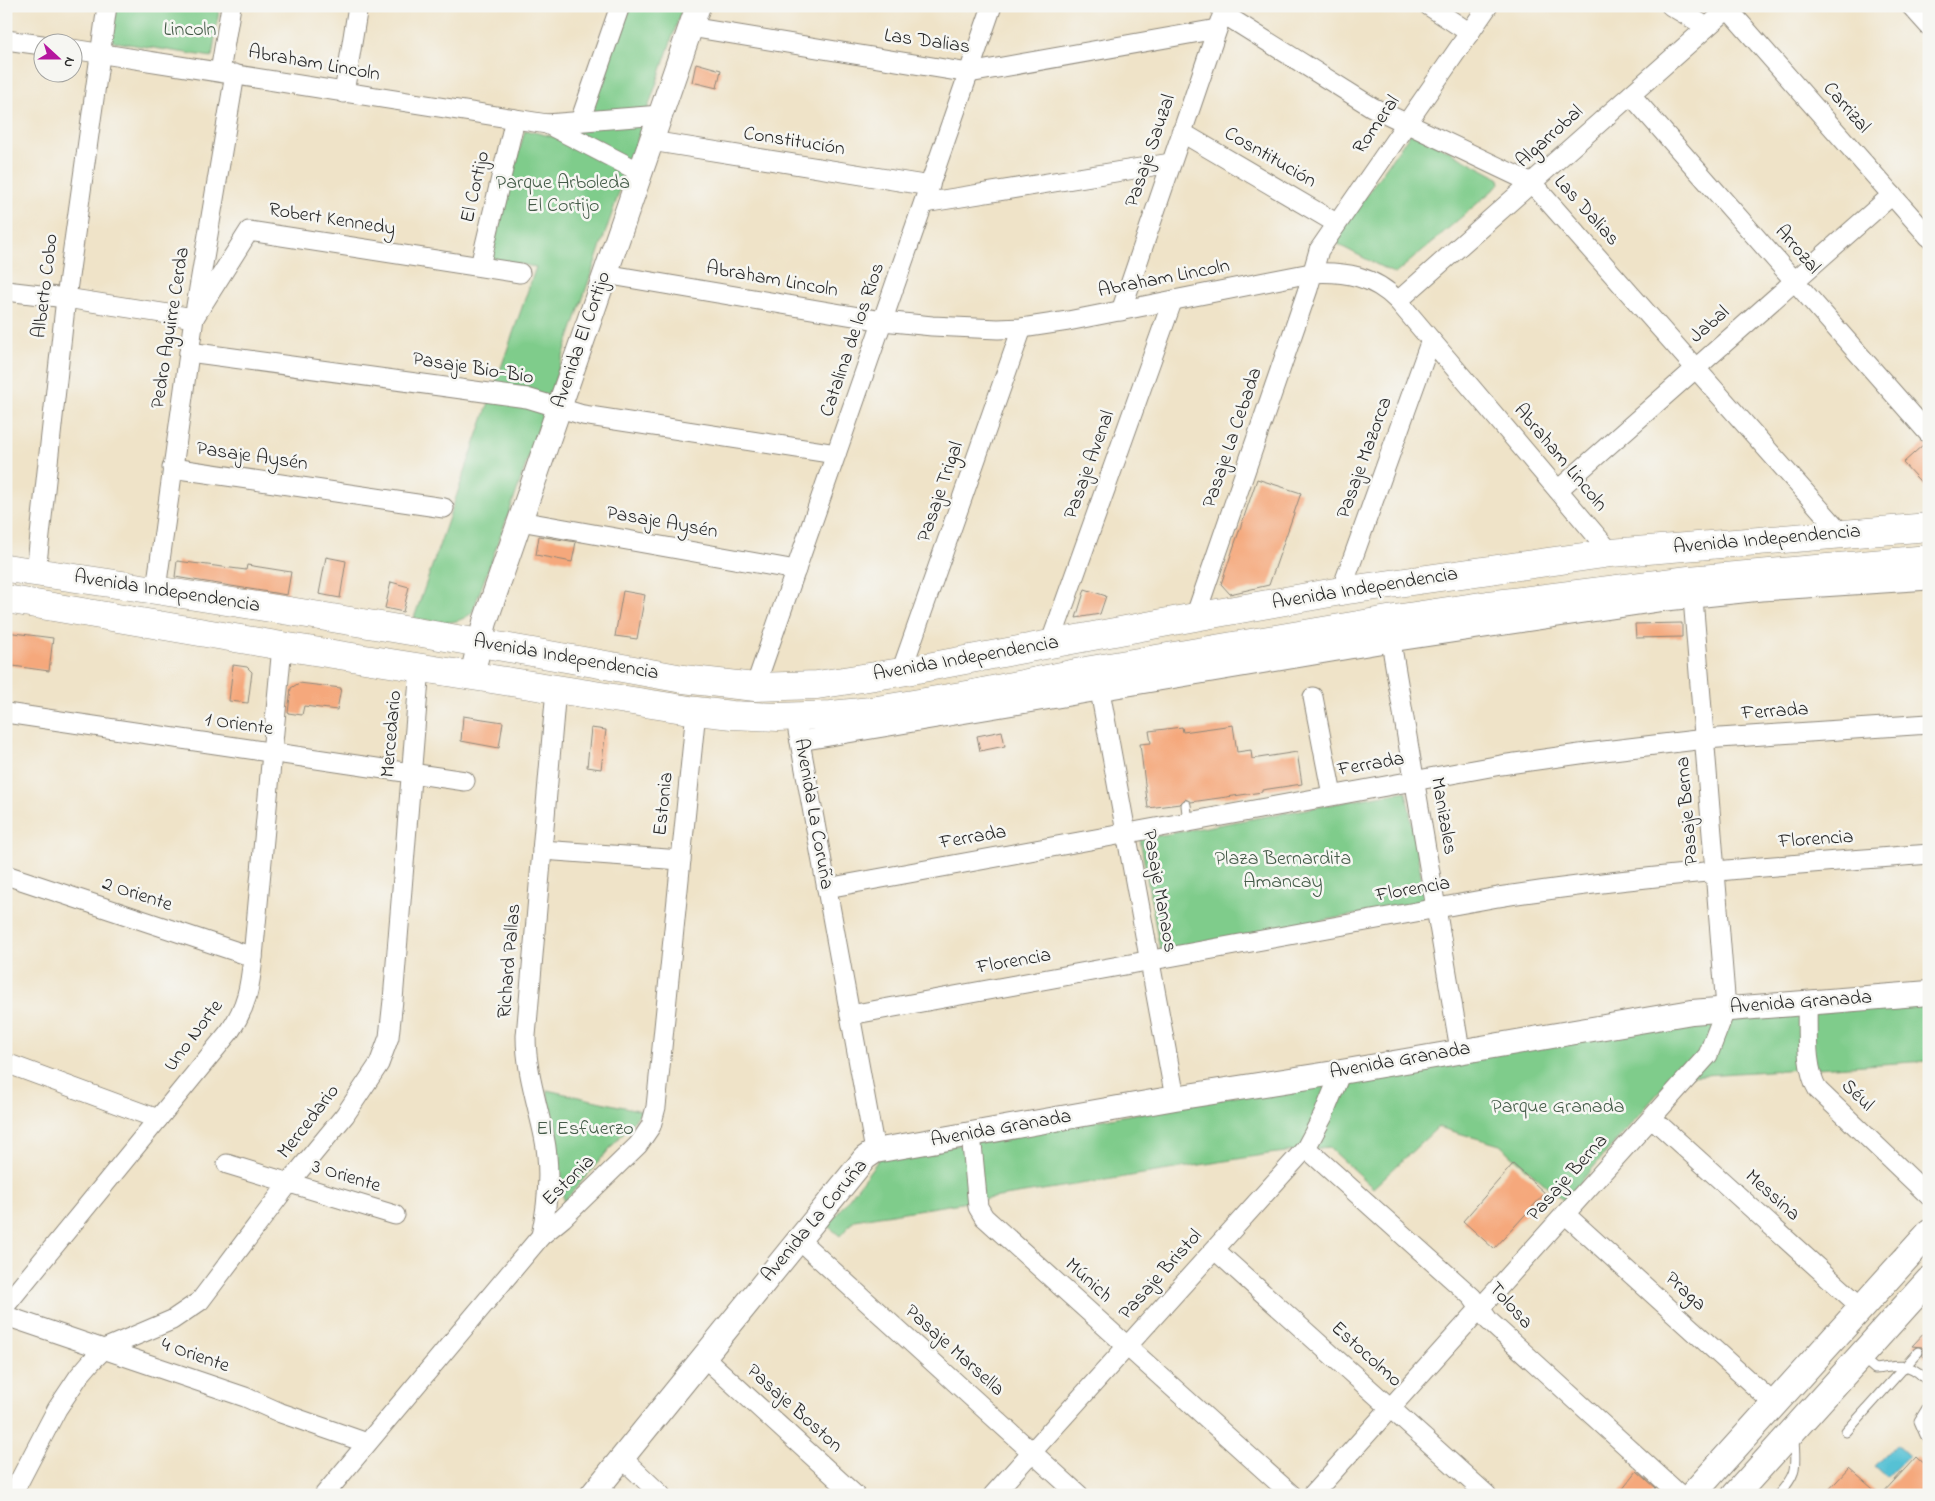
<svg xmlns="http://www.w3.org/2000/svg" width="1935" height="1501" font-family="'Indie Flower',sans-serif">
	<rect width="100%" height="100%" fill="#f6f6f2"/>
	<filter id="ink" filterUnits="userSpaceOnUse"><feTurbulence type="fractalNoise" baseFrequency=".02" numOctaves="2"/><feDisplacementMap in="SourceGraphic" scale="10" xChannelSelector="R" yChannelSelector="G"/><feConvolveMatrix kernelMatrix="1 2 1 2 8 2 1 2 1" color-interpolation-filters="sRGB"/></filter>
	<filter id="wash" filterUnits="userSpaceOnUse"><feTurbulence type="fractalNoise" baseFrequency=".0096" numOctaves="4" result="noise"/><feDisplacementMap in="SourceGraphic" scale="20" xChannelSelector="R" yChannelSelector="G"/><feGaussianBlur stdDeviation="1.12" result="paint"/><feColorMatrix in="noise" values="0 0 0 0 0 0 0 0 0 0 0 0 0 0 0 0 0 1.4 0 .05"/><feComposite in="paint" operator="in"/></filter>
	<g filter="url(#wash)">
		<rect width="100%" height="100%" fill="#efe3c8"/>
		<g fill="#7fcc8b" stroke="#557c5b">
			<path d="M114,6H192L219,10L212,57L109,41Z"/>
			<path d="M620,6H683L514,499L472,613C452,628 437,621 414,618L536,267L490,259L525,130L571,141Z"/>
			<path d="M1412,131L1499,178L1500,184L1395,274L1339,245L1337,236Z"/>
			<path d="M1406,791L1426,902L1160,950L1140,839Z"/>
			<path d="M1929,1002V1061L1672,1077L1564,1201L1500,1145L1438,1127L1373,1188L1329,1147L1269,1154L854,1220L840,1236L828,1226L879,1159L1586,1034Z"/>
			<path d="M547,1090L642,1111L564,1202Z"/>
		</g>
		<path fill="#57c1d4" stroke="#417680" d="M1896,1445L1908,1456L1886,1478L1874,1467Z"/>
		<g id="blocks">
			<g fill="#f5a87b">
				<path d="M696,63L721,70L717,88L692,82Z"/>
				<path d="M1924,444L1929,445V491L1903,463Z"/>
				<path d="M1257,479L1301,493L1269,585L1230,594L1221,584Z"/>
				<path d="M539,536L576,542L572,562L536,555Z"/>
				<path d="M326,557L346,561L340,598L319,594Z"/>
				<path d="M177,561L246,570L247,565L291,572L287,595L175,577Z"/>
				<path d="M391,582L409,587L403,612L385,608Z"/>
				<path d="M1085,589L1106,596L1100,614L1076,618Z"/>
				<path d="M623,591L645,595L637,639L615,636Z"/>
				<path d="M1682,623V637L1636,638L1635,624Z"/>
				<path d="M6,632L53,638L49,671L6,665Z"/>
				<path d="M233,665L247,667L252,672L248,703L229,701Z"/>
				<path d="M299,683L341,688L337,710L304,706L302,715L288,713L291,688Z"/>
				<path d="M463,716L503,722L499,748L461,741Z"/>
				<path d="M1233,725L1237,752L1251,750L1252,759L1297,752L1302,784L1262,790V792L1191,802L1185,799L1180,804L1148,808L1140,744L1151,743L1149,731L1182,727L1183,732Z"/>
				<path d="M591,728L606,730L601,769L587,767Z"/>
				<path d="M1002,731L1005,746L980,751L977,736Z"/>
				<path d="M1513,1164L1545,1193L1494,1249L1463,1221Z"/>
				<path d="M1929,1328V1361L1923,1356L1924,1351L1922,1347L1912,1346Z"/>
				<path d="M1916,1457L1929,1469V1485L1919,1495H1881Z"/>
				<path d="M1849,1468L1880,1495H1824Z"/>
				<path d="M1637,1471L1656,1488L1650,1495H1618Z"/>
			</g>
		</g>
	</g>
	<g filter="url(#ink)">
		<use href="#blocks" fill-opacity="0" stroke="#8d877a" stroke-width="1"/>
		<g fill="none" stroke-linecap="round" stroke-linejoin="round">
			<g stroke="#8d877a" stroke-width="11">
				<g id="service">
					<path d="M1186,805L1188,822"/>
					<path d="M1862,1358L1875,1369C1901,1366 1909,1360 1929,1383"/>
					<path d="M1929,1405L1919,1421L1925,1435L1929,1439"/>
					<path d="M1846,1432L1918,1352"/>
					<path d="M1778,1495C1799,1472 1795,1467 1794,1438"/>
				</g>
			</g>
			<g stroke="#8d877a" stroke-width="21">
				<g id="minor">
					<path d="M1429,6L1470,33"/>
					<path d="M1671,6L1707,27"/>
					<path d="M1911,6L1929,26"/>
					<path d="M1728,9L1929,237"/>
					<path d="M1222,13L1372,107L1532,183L1842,534"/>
					<path d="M690,27L969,73L1217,29"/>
					<path d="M6,40L42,45"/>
					<path d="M72,49L547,124L660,115"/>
					<path d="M220,72L231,6"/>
					<path d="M344,93L358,6"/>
					<path d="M1631,95L1929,434"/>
					<path d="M580,121L620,6"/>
					<path d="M547,124L640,172"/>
					<path d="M1181,132L1336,223"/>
					<path d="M651,141L930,186"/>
					<path d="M924,203L1171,163"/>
					<path d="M480,266L515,119"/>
					<path d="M605,274L883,321L932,326L998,329L1022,328L1068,321L1311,273C1345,271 1374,276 1398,301L1611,553"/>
					<path d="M6,291L66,298L194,318L249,231L520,273"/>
					<path d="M1398,301L1731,6"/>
					<path d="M1121,311L1220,21"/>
					<path d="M189,352L527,398L583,415L836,454"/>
					<path d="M172,468L444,508"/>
					<path d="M1558,490L1892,195"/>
					<path d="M520,521L796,570"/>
					<path d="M36,572L66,298L107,6"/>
					<path d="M156,589L194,318L235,74"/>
					<path d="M1341,591L1431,340"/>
					<path d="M1195,617L1308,289L1319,250L1488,6"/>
					<path d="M1389,630L1460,1050"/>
					<path d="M1050,644L1172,302"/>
					<path d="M901,672L1022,328"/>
					<path d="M755,687L992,6"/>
					<path d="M1100,691L1175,1098"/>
					<path d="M1313,697L1332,795"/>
					<path d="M6,713L465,781"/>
					<path d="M798,731L875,1151"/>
					<path d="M800,741L1391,642L1657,602L1761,591L1929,580"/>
					<path d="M542,850L681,860"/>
					<path d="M6,875L253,957"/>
					<path d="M827,888L1501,765L1587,753L1705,739L1929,724"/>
					<path d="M1807,1002C1808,1028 1804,1067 1818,1090L1929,1196"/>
					<path d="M850,1015L1498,897C1641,875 1784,865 1929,854"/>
					<path d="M6,1063L158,1119"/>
					<path d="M1652,1118L1861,1307"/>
					<path d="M971,1134L978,1207L984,1217L1292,1495"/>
					<path d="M1306,1148L1472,1297L1489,1321L1680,1495"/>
					<path d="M227,1164L395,1215"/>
					<path d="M1565,1214L1773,1403"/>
					<path d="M541,1236C548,1203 551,1169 544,1136C537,1102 526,1071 526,1036L556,689"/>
					<path d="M799,1240L1079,1495"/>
					<path d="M1215,1250L1487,1495"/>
					<path d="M6,1305L230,1031C247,1006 250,987 253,957L282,646"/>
					<path d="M6,1316L245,1397L281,1413L367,1443"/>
					<path d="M704,1357L855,1495"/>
					<path d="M622,1458L661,1495"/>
					<path d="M12,1495L57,1409L79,1376L91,1362L104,1349L172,1320L200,1301L289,1183L345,1115L379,1064L389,1037L393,1000L420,667"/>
					<path d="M324,1495L541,1236L563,1218L638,1145L651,1126L656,1107L696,711"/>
					<path d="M993,1495L1306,1148L1323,1116L1341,1072"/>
					<path d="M1312,1495L1708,1055L1726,1008L1693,598"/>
				</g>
			</g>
			<g stroke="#8d877a" stroke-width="26">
				<g id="tertiary">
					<path d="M472,675L485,622L698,6"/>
					<path d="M592,1495L865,1158L875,1151L1175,1098L1341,1072L1692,1012L1929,993"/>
				</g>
			</g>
			<g stroke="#8d877a" stroke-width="28">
				<g id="secondary">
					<path d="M1692,1495L1929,1233"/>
					<path d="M1735,1495L1929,1280"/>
				</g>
			</g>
			<g stroke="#8d877a" stroke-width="29">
				<g id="primary">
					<path d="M6,568C233,600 458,638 683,679L755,687L817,685L901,672L1195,617L1341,591L1611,553L1929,527"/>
					<path d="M6,599L282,646L696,711L732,715L778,717L831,715L871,711L973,694L1091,670L1388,620L1488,605L1689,580L1929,559"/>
				</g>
			</g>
			<use href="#service" stroke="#fff" stroke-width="9"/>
			<use href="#minor" stroke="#fff" stroke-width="19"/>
			<use href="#tertiary" stroke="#fff" stroke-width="24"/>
			<use href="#secondary" stroke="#fff" stroke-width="26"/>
			<use href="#primary" stroke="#fff" stroke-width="28"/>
		</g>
	</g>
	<g text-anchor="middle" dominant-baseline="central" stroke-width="5" stroke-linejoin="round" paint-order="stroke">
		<g font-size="20" fill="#445b48" stroke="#f6f6f2">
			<text x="190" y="30">Lincoln</text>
			<text x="563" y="183">Parque Arboleda<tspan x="563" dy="23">El Cortijo</tspan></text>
			<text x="1283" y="859">Plaza Bernardita<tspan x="1283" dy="23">Amancay</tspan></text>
			<text x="1558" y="1107">Parque Granada</text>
			<text x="585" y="1129">El Esfuerzo</text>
		</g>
		<g font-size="20" fill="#2b2b2b" stroke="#f6f6f2">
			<text transform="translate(927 42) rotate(8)">Las Dalias</text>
			<text transform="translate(314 64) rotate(10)">Abraham Lincoln</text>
			<text transform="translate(1846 108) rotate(49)">Carrizal</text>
			<text transform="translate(1377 125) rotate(-55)">Romeral</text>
			<text transform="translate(1550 137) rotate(-42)">Algarrobal</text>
			<text transform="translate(794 142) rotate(9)">Constitución</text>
			<text transform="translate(1151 151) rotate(-71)">Pasaje Sauzal</text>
			<text transform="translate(1270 158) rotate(30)">Cosntitución</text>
			<text transform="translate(476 187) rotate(-77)">El Cortijo</text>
			<text transform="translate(1586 211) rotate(48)">Las Dalias</text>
			<text transform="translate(332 220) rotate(9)">Robert Kennedy</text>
			<text transform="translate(1797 250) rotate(49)">Arrozal</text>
			<text transform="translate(1164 279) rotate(-11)">Abraham Lincoln</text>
			<text transform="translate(772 280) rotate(10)">Abraham Lincoln</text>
			<text transform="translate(46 286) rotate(-83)">Alberto Cobo</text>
			<text transform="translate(1710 325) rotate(-41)">Jabal</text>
			<text transform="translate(171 328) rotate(-81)">Pedro Aguirre Cerda</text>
			<text transform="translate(582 340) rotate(-71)">Avenida El Cortijo</text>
			<text transform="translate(853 340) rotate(-71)">Catalina de los Ríos</text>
			<text transform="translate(473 369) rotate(9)">Pasaje Bio-Bio</text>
			<text transform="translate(1233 438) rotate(-71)">Pasaje La Cebada</text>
			<text transform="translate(252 457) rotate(8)">Pasaje Aysén</text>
			<text transform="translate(1365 458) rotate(-70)">Pasaje Mazorca</text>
			<text transform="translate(1560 458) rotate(50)">Abraham Lincoln</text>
			<text transform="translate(1090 465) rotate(-70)">Pasaje Avenal</text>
			<text transform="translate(941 492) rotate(-71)">Pasaje Trigal</text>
			<text transform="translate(662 523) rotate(10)">Pasaje Aysén</text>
			<text transform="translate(1767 540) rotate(-5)">Avenida Independencia</text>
			<text transform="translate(1365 589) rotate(-9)">Avenida Independencia</text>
			<text transform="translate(167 592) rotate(9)">Avenida Independencia</text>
			<text transform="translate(566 658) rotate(10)">Avenida Independencia</text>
			<text transform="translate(966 659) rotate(-10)">Avenida Independencia</text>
			<text transform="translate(1775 712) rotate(-4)">Ferrada</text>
			<text transform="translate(239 725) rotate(8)">1 Oriente</text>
			<text transform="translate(392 734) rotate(-85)">Mercedario</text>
			<text transform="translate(1371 765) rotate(-10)">Ferrada</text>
			<text transform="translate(664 804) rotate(-84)">Estonia</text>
			<text transform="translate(1688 811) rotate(-95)">Pasaje Berna</text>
			<text transform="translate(813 814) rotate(80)">Avenida La Coruña</text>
			<text transform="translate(1443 816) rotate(80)">Manizales</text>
			<text transform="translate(973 838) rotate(-10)">Ferrada</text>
			<text transform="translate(1816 840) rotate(-4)">Florencia</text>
			<text transform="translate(1413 890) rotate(-10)">Florencia</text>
			<text transform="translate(1159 891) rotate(80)">Pasaje Manaos</text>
			<text transform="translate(137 895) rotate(18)">2 Oriente</text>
			<text transform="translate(510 961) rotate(-85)">Richard Pallas</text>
			<text transform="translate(1014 962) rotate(-10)">Florencia</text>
			<text transform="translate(1801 1003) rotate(-4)">Avenida Granada</text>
			<text transform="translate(194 1036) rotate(-53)">Uno Norte</text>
			<text transform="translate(1400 1061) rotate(-10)">Avenida Granada</text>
			<text transform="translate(1857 1096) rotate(44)">Séul</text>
			<text transform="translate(309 1122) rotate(-52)">Mercedario</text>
			<text transform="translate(1001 1129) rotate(-10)">Avenida Granada</text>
			<text transform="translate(346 1177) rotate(17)">3 Oriente</text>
			<text transform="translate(1568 1178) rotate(-48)">Pasaje Berna</text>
			<text transform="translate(569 1181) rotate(-44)">Estonia</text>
			<text transform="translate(1772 1196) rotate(42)">Messina</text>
			<text transform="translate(815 1221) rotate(-50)">Avenida La Coruña</text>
			<text transform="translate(1161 1275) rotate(-48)">Pasaje Bristol</text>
			<text transform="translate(1088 1281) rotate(42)">Múnich</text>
			<text transform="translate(1685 1292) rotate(42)">Praga</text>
			<text transform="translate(1510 1306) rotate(48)">Tolosa</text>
			<text transform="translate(954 1351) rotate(42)">Pasaje Marsella</text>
			<text transform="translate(1366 1355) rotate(42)">Estocolmo</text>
			<text transform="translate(195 1356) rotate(19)">4 Oriente</text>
			<text transform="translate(794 1409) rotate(42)">Pasaje Boston</text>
		</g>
	</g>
	<rect width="1935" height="1501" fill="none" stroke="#f6f6f2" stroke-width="25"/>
	<g transform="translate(58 58) rotate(111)"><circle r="24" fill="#f6f6f2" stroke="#a5a5a2"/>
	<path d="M0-4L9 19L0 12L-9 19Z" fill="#b5179e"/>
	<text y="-8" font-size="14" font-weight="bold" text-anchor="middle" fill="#2b2b2b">N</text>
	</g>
</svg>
